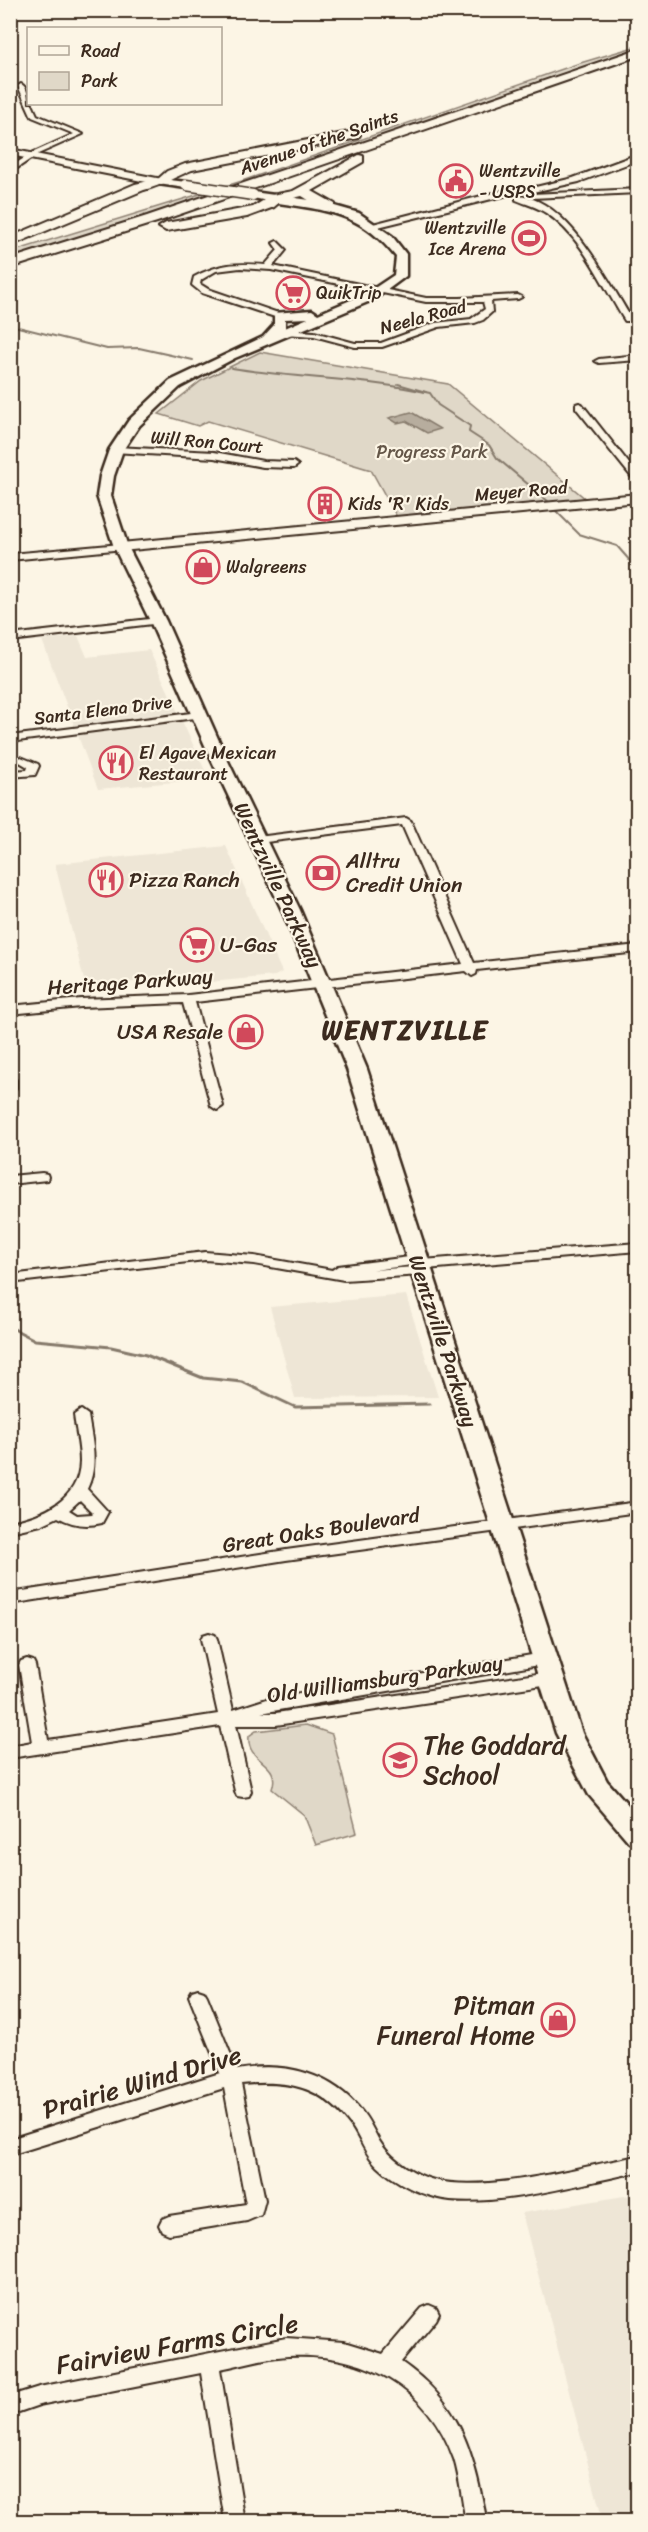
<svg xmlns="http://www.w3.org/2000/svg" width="648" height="2532" font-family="Sriracha,sans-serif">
	<rect width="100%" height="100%" fill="#fcf5e5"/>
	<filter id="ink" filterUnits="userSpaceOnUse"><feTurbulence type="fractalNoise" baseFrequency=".0167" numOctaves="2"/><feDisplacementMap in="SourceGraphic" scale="12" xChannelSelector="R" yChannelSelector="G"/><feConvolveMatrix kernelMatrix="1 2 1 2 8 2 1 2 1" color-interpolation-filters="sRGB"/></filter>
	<g filter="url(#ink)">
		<g fill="#eee6d6">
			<path d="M78,636L87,657L149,650L209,779L98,789L42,640Z"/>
			<path d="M226,846L282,972L275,976L200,983L157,979L86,988L55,864Z"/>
			<path d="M406,1295L438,1397L295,1398L270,1307Z"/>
			<path d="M630,2195L638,2197L637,2521H603L522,2213Z"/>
		</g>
		<g fill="#e0d8c8" stroke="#8e8173" stroke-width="1.5">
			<path d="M637,46V51L202,200L11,260V252L242,181L577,64Z"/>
			<path d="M260,352L448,384L587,500L397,517L371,470L208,421L198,426L159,414L201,381Z"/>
			<path d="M306,1725L332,1734L357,1833L316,1845L304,1815L272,1789C282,1761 246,1764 249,1736L256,1731Z"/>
		</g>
		<path fill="#b7ad9e" stroke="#85796b" stroke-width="1.5" d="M411,412L440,429L427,433L406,421L397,423L389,418Z"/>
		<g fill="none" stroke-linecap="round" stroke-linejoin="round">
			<g stroke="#85796b" stroke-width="2">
				<path d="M10,325L107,349L139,348L193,360"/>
				<path d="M232,368C298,379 365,378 430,393L438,405L470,426L469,432L489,445L497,458L549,502"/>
				<path d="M398,384L426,392"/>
				<path d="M555,510L579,534L617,546L638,570"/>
			</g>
			<path stroke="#85796b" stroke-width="3" d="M10,1327L35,1340L111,1347L146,1355L203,1378L242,1382L295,1407L429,1404"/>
			<g stroke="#3b2a1e" stroke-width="4">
				<g id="street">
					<path d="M21,84C28,87 28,97 28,104H32L37,115L83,134L38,154L10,173V167L34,152L74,134L32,117L18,86Z"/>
					<path d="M638,189V193L532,198L528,196L532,194Z"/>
					<path d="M516,196C566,195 609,283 632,319L631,321H625C602,285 583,237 546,213C537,207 526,204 516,200Z"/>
					<path d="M277,241L286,250L273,266L426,298H460L518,295L522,297L518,299L491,301L492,312L483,320L475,323L439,327L382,347H355L314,336L284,334L280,332L284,330L314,332L355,343H381L435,323L471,319L485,309L483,302H426L271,270L240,268L216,271L201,280L200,284L208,289L281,314V318H278L202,293L192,285L194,277C220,263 236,263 265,265L278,250L273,243Z"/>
					<path d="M638,355V360L599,363L595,361L599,359Z"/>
					<path d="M579,403L582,404L638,475V485L576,408V404Z"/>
					<path d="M116,447L214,452L263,461L294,462L298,465L294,468L263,467L214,458L113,452L112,450Z"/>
					<path d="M121,544L124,545V549L10,560V554Z"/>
					<path d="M158,618L163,621L161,623L10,641V635Z"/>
					<path d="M199,712L203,713V717L10,742V736Z"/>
					<path d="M21,757L38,764L39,766L35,775L10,777V771L27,770L28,767L16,760Z"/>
					<path d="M406,818L411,821L474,963L638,945V952L477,970L476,974L472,976L466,971L195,1002L223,1106L217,1110L211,1106L183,1003L81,1007L10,1014V1006L81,999L188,995L463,964L402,825L258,843L252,840L258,837Z"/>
					<path d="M10,1076L16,1080V1088L10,1092Z"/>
					<path d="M42,1173L47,1174L48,1177L47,1180L10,1184V1176Z"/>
					<path d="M638,1243V1251L426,1269L428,1271L426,1274L421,1275L344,1280L254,1264L205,1260L10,1283V1275L205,1252L254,1256L332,1270L338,1266L417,1256L422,1257L423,1260ZM412,1265L414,1267L373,1270Z"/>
					<path d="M81,1410L88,1415C92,1441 99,1465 87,1489L108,1512L102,1523C86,1527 72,1525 58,1517L41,1525L10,1532V1522C43,1516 79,1500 80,1462C80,1446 76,1431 74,1415ZM80,1500L93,1513L92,1514L77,1515L69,1510Z"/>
					<path d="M638,1502V1512L286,1560L10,1604V1593L286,1550Z"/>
					<path d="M209,1633L215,1635L217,1639L233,1710L270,1698L544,1653L550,1655L552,1659L550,1663L261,1713H276L550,1672L556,1674L558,1678L556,1682L550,1684L276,1725H236L251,1791L249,1796L243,1797L237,1796L235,1791L220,1726L10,1758V1746L32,1742L19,1665L21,1661L27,1659L33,1661L35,1665L48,1740L218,1714L201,1639L203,1635Z"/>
					<path d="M198,1989L204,1991L207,1996L237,2070C285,2061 333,2073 363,2113C371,2123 375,2135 382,2145C393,2161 416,2175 434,2180C487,2194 583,2166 638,2156V2172C583,2183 487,2211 434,2197C412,2191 387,2178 372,2160C363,2149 359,2136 351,2125C321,2085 288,2080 241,2084L265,2200L261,2215L247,2221L169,2234L162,2231L159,2225L162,2219L169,2216L246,2204L224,2088L10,2155V2139L220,2073L189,1996L192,1991Z"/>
					<path d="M429,2305L436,2308L439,2314L436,2320L401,2362C463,2405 473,2453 487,2522H466C462,2501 460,2479 454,2459C428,2385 362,2352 288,2356C265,2357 242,2365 220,2369L245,2522L225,2521L201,2373L39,2405L10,2415V2396L39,2387L286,2338L344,2342L383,2354L422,2308Z"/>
				</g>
			</g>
			<g stroke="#3b2a1e" stroke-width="4">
				<g id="secondary">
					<path d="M10,149L162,179L167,182L162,185L10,155Z"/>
					<path d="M638,154V160L579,182L528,193L523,190L573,178Z"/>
					<path d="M505,190L508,191V195L374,228L369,225Z"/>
					<path d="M638,494V502L121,551L115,547L121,543Z"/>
				</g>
			</g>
			<g stroke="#3b2a1e" stroke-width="5">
				<g id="primary">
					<path d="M162,179L186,182L192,185L186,188L158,184L156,182Z"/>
					<path d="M253,192L317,201L359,213L392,236L406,254V276L375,299L235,358L180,387L139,426L123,450L114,476L111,496L128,547L166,621L227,759L300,910L367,1069L582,1733L607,1781L638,1816V1845L629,1842L589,1795L556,1733L347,1069L282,910L211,759L150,621L114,547L97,496L100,476L109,450L129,420L170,381L263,337L274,325V313L312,310L318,314L367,293L394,275L396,257C353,202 310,212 249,197L247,195ZM308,318L285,328V319Z"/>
				</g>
			</g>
			<g stroke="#3b2a1e" stroke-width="4">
				<g id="highway">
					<path d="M638,49V56L157,222L10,268V259L147,216Z"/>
					<path d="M354,131L360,135L358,138L192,170C174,177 164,185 144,190L10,246V237L135,184L158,179L167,171L185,164Z"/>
					<path d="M359,155L363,156V162L312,191L335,204V210H325L302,196L281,201L274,207L247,217L166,231L159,227L166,223L253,207L272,195L293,191Z"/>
				</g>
			</g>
			<use href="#street" fill="#fcf5e5" fill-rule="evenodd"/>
			<use href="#secondary" fill="#fcf5e5" fill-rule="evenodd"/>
			<use href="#primary" fill="#fcf5e5" fill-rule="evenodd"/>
			<use href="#highway" fill="#fcf5e5" fill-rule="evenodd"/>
			<g stroke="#3b2a1e" stroke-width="13" stroke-linecap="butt">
				<path id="primary-bridge" d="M186,185L253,195"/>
			</g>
			<use href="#primary-bridge" stroke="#fcf5e5" stroke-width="10"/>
		</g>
	</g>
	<defs>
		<g id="civic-ring" transform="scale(1.725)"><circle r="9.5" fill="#fcf5e5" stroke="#d1495b" stroke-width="1.5"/><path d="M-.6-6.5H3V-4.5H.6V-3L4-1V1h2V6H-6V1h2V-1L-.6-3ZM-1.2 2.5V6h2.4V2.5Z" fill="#d1495b"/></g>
		<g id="stadium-ring" transform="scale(1.725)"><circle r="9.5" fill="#fcf5e5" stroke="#d1495b" stroke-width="1.5"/><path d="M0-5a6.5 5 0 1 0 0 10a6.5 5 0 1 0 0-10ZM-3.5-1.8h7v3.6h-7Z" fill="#d1495b"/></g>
		<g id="supermarket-ring" transform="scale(1.725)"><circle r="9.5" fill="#fcf5e5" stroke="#d1495b" stroke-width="1.5"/><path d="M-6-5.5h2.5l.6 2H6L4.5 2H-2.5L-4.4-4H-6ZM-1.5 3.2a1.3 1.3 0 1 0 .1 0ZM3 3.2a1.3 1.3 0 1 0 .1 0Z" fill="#d1495b"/></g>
		<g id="building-ring" transform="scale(1.725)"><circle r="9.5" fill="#fcf5e5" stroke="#d1495b" stroke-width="1.5"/><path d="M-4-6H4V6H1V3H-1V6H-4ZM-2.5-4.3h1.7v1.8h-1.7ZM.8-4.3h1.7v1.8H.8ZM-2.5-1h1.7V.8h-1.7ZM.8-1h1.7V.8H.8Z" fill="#d1495b"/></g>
		<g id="shop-ring" transform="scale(1.725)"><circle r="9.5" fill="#fcf5e5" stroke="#d1495b" stroke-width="1.5"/><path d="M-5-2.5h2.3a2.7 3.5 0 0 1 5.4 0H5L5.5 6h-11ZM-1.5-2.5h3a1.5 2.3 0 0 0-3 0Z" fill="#d1495b"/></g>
		<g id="restaurant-ring" transform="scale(1.725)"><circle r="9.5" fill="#fcf5e5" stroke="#d1495b" stroke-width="1.5"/><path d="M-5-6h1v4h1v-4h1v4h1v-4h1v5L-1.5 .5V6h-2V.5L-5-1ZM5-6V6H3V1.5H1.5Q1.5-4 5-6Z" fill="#d1495b"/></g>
		<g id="bank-ring" transform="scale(1.725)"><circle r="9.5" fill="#fcf5e5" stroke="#d1495b" stroke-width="1.5"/><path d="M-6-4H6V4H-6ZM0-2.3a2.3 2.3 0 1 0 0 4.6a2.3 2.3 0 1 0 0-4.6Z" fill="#d1495b"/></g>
		<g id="school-ring" transform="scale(1.725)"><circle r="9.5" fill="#fcf5e5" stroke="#d1495b" stroke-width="1.5"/><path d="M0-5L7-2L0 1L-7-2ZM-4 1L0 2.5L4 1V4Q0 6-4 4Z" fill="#d1495b"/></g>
	</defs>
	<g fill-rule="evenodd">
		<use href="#civic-ring" x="456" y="181"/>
		<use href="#stadium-ring" x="529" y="238"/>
		<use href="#supermarket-ring" x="293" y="293"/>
		<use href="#building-ring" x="325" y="504"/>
		<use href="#shop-ring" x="203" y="567"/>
		<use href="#restaurant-ring" x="116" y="763"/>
		<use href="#bank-ring" x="323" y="873"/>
		<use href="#restaurant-ring" x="106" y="880"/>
		<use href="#supermarket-ring" x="197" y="945"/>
		<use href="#shop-ring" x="246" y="1032"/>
		<use href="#school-ring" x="400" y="1760"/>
		<use href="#shop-ring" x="558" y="2020"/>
	</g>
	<g text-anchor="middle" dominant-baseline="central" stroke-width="4.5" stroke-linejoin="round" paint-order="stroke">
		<g font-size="18" fill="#3b2a1e" stroke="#fcf5e5">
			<text transform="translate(319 142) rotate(-19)">Avenue of the Saints</text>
			<text transform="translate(423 317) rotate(-15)">Neela Road</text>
			<text transform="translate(207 442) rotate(5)">Will Ron Court</text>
			<text transform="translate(521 491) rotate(-5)">Meyer Road</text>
			<text transform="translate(103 710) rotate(-7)">Santa Elena Drive</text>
		</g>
		<g font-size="18" fill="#3b2a1e" stroke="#fcf5e5" text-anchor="start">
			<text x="479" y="171">Wentzville<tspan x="479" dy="21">- USPS</tspan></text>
			<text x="506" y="228" text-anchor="end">Wentzville<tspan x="506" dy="21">Ice Arena</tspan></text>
			<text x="316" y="293">QuikTrip</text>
			<text x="348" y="504">Kids 'R' Kids</text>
			<text x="226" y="567">Walgreens</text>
			<text x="139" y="753">El Agave Mexican<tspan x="139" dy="21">Restaurant</tspan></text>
		</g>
		<g font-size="18" fill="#645648" stroke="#fcf5e5">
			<text x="432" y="452">Progress Park</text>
		</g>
		<g font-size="21" fill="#3b2a1e" stroke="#fcf5e5" text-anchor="start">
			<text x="346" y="861">Alltru<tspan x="346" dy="24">Credit Union</tspan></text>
			<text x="129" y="880">Pizza Ranch</text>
			<text x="220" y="945">U-Gas</text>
			<text x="223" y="1032" text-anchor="end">USA Resale</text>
		</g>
		<g font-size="21" fill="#3b2a1e" stroke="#fcf5e5">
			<text transform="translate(278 885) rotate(65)">Wentzville Parkway</text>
			<text transform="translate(130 982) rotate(-4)">Heritage Parkway</text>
			<text transform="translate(443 1341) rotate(72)">Wentzville Parkway</text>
			<text transform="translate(321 1530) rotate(-9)">Great Oaks Boulevard</text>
			<text transform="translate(385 1679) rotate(-8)">Old Williamsburg Parkway</text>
		</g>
		<g font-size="26" fill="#3b2a1e" stroke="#fcf5e5" text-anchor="start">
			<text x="423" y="1745">The Goddard<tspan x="423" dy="30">School</tspan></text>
			<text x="535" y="2005" text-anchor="end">Pitman<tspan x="535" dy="30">Funeral Home</tspan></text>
		</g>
		<g font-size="26" fill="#3b2a1e" stroke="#fcf5e5">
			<text transform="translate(142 2082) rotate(-16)">Prairie Wind Drive</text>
			<text transform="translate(177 2344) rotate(-10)">Fairview Farms Circle</text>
		</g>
		<g font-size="27" font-weight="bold" letter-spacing="1.5" fill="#3b2a1e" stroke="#fcf5e5">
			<text x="405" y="1030">WENTZVILLE</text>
		</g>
	</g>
	<rect width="648" height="2532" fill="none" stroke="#fcf5e5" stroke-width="36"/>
	<rect x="18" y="18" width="612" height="2496" fill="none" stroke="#3b2a1e" stroke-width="2" filter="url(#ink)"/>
	<rect x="27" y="27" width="195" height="78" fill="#fcf5e5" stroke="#afa495" stroke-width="1.5"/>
	<rect x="39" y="46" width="30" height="9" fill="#fcf5e5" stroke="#afa495" stroke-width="1.5"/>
	<text x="81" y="57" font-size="18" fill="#3b2a1e">Road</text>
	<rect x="39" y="72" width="30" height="18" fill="#e0d8c8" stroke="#afa495" stroke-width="1.5"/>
	<text x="81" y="87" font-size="18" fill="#3b2a1e">Park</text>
</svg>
